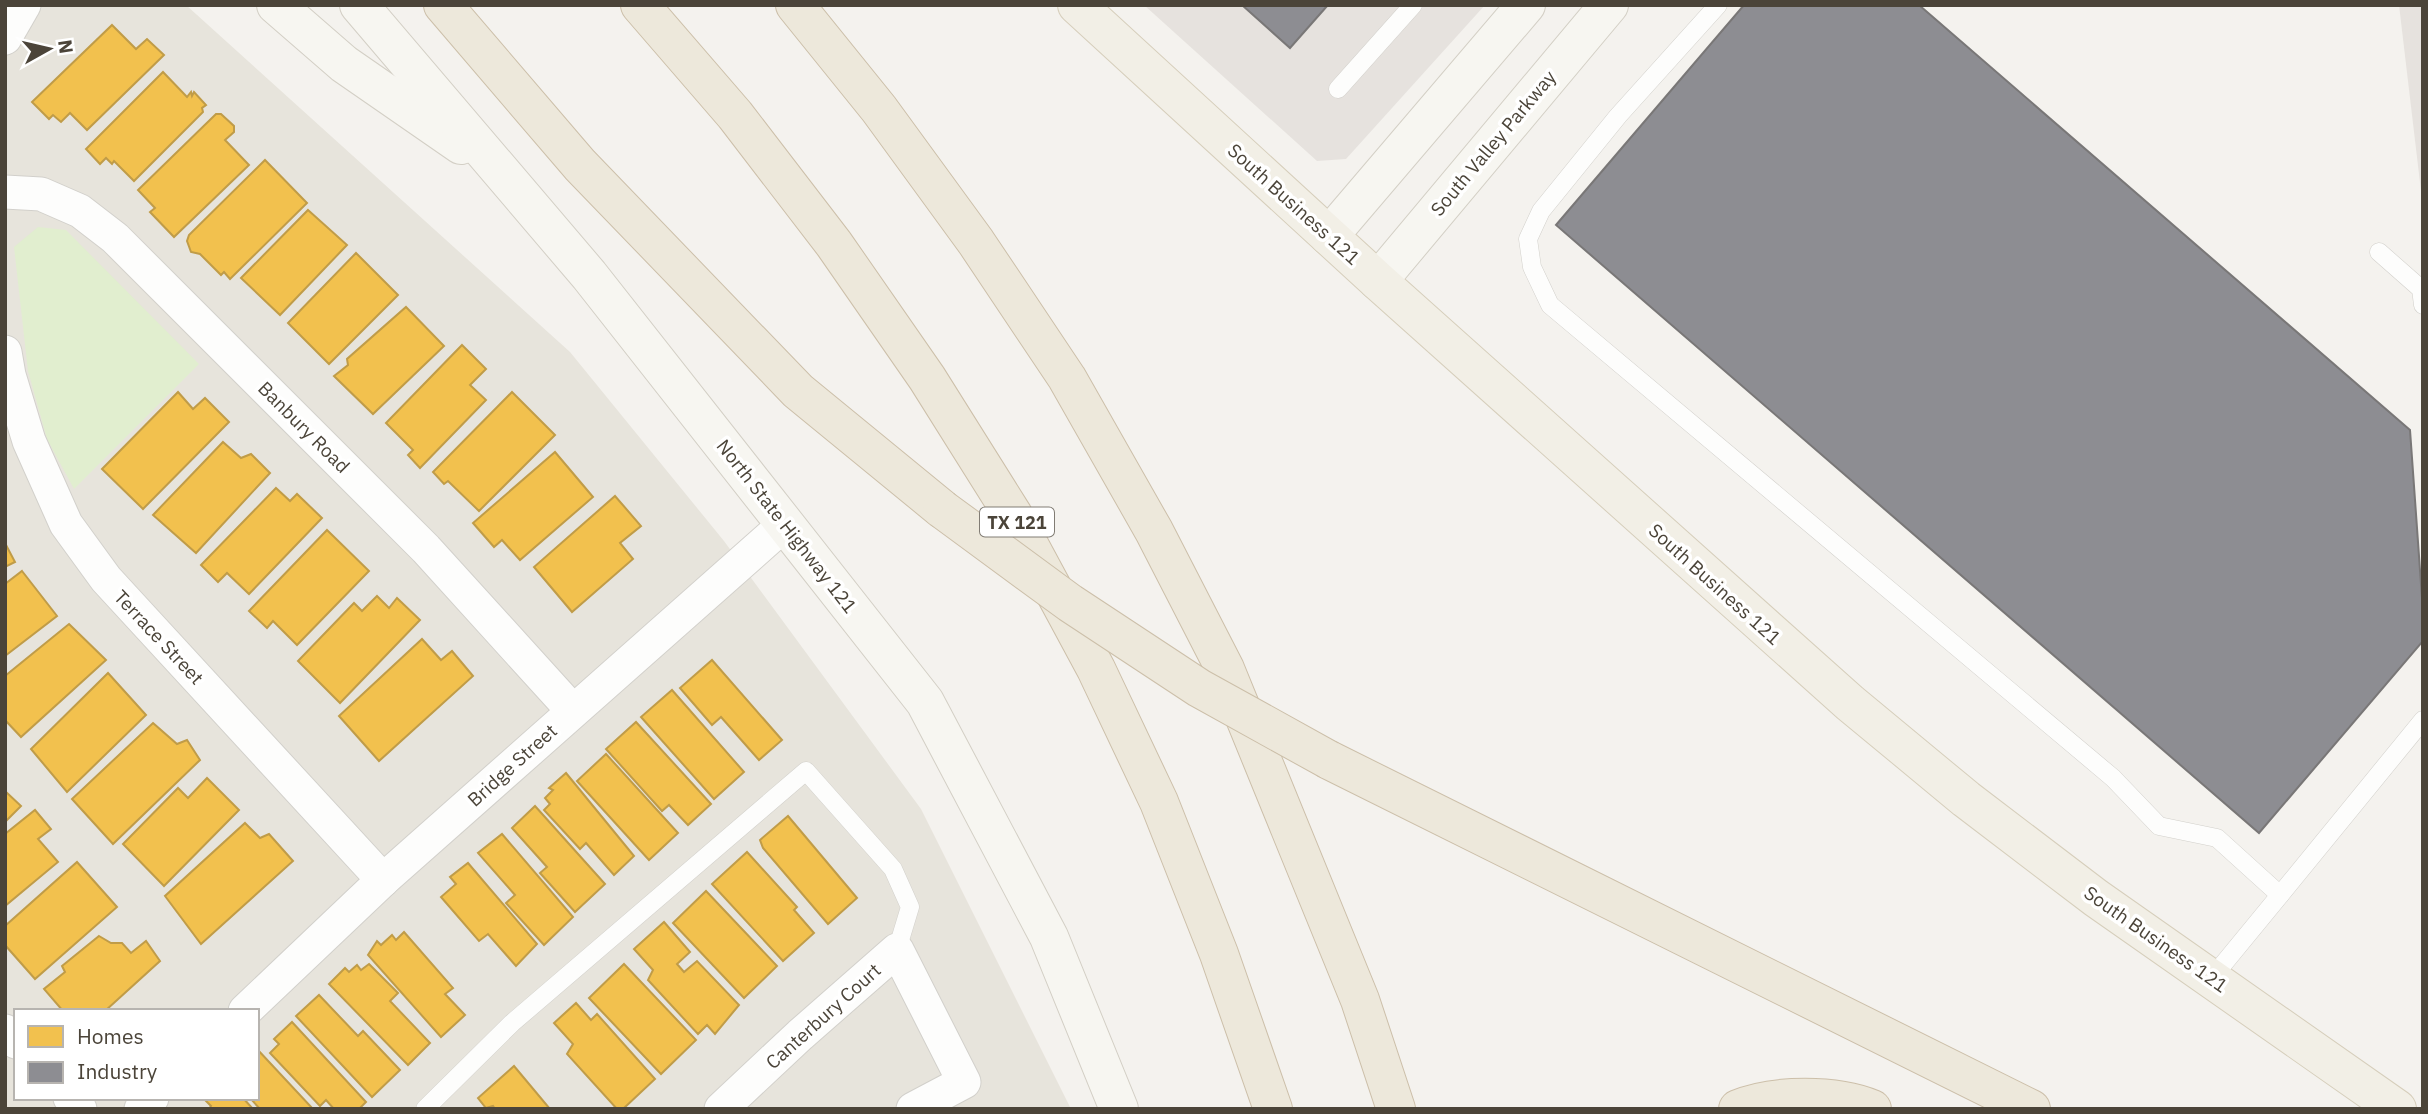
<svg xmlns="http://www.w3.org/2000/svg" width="2428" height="1114" font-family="'IBM Plex Sans',sans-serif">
	<rect width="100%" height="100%" fill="#f4f2ee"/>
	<path fill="#e7e4dc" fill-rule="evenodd" d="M5,5H186L570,352L724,541L921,809L1071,1109H5ZM16,1011H257V1098H16Z"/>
	<g fill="#e6e2de">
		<path d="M1144,5H1485L1346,159L1317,161Z"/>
		<path d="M2399,5H2423V208Z"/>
	</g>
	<path fill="#e1eecf" d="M38,227L66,230L199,364L74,489L47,439L28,371L14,247Z"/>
	<g fill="#f2c14e" stroke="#c09c48" stroke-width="2">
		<path d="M112,25L136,49L147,39L164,55L87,130L70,113L61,122L53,115L49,119L32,102Z"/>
		<path d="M163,72L187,97L191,92L192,96L194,92L206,105L202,108L203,112L134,181L114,161L112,164L106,158L100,164L86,149Z"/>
		<path d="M216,114H221L234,126V132L225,140L249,165L174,237L150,212L155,208L138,190Z"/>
		<path d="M265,160L307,203L230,279L224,272L221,275L200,254L191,252L187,241L189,235Z"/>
		<path d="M308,210L347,245L280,315L241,278Z"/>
		<path d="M356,253L398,295L329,364L288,323Z"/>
		<path d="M406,307L444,346L373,414L334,376L348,365L347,359Z"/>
		<path d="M462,345L486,369L470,385L486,400L420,468L408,455L413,450L386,423Z"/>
		<path d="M178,392L193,409L205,398L229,422L143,509L102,469Z"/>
		<path d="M512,392L555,435L479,511L448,481L444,484L433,472Z"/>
		<path d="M223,442L241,458L251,454L270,473L196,553L153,515Z"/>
		<path d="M555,452L593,497L520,560L502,540L494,547L473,523Z"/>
		<path d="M276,488L290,501L297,494L322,518L249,594L227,573L218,582L201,565Z"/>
		<path d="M615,496L641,526L620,543L633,559L572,612L534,567Z"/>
		<path d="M327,530L369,571L297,645L273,621L267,628L249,611Z"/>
		<path d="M5,543L15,562L5,567Z"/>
		<path d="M22,571L57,616L5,656V584Z"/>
		<path d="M377,596L389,608L397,598L420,620L340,703L298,661L354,603L362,611Z"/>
		<path d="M69,624L106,660L21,737L5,720V676Z"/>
		<path d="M422,639L441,660L452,651L473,676L379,761L339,716Z"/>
		<path d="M712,660L782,740L759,760L721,717L712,725L680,688Z"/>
		<path d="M108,673L146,715L67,792L31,749Z"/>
		<path d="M672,690L744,772L714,799L641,717Z"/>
		<path d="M636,722L711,804L688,825L669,805L662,811L606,749Z"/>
		<path d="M153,723L177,744L187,740L200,760L113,844L72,799Z"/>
		<path d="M606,754L678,833L649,860L577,781Z"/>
		<path d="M566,773L634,856L614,875L586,843L580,849L544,810L550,804L545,798L553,790L549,788Z"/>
		<path d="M207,778L239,810L164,886L123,844L178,788L188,798Z"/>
		<path d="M5,791L21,806L5,822Z"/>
		<path d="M535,806L605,884L575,912L540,873L547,867L512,828Z"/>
		<path d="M35,810L51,829L38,839L58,862L5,906V834Z"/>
		<path d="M788,816L857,898L828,924L763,848L760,840Z"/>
		<path d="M245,823L260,838L269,834L293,861L201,944L165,896Z"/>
		<path d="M502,834L573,917L544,945L506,903L515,895L478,853Z"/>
		<path d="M747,852L797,907L794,910L814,933L783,961L712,884Z"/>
		<path d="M77,862L117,907L35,979L5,945V926Z"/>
		<path d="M468,863L537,944L516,966L488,934L479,941L441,897L456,884L450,877Z"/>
		<path d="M706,891L777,966L744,998L673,923Z"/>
		<path d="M664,922L690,952L677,964L684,972L697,961L739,1005L715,1034L707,1025L698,1034L648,980L653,970L634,949Z"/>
		<path d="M404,932L453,988L445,994L465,1015L441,1037L368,955L377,941L381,945L392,935L396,940Z"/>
		<path d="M99,936L111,943H122L131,953L146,941L160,961L105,1011H63L44,989L65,972L62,966Z"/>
		<path d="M369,964L398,993L390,1001L430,1043L408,1065L329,984L345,968L349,972L357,965L361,970Z"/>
		<path d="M624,964L696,1040L661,1074L589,998Z"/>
		<path d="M319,995L358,1036L363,1031L400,1070L372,1097L296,1016Z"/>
		<path d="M576,1003L591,1020L597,1014L655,1079L623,1109H617L567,1054L573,1044L554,1023Z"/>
		<path d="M292,1022L366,1102L359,1109H334L326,1100L320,1106L270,1053L279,1044L274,1039Z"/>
		<path d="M257,1049L313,1109H260L250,1098H257Z"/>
		<path d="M514,1066L550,1109H495L493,1106L486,1108L478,1098Z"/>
		<path d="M243,1098L253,1109H209L211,1106L204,1099Z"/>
	</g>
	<g fill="#8d8d92" stroke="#797777" stroke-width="2">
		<path d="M1242,5H1328L1290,48Z"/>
		<path d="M1744,5H1919L2410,430L2423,612V641L2259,833L1556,225Z"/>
	</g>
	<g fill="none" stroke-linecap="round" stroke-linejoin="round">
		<g stroke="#d2d0cb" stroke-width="19">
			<g id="lane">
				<path d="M1718,5L1618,116L1541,211L1528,239L1532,267L1550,305L2113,778L2159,826L2217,838L2280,895L2423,720"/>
				<path d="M1338,89L1413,5"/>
				<path d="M2379,252L2421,289L2423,305"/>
				<path d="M2211,979L2280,895"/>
				<path d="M425,1109L512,1023L806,771L893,869L910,907L897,950"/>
			</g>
		</g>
		<g stroke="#d2d0cb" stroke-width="35">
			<g id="street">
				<path d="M5,38L24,5"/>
				<path d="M5,192L41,194L80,211L115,238L426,549L573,711"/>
				<path d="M5,352L9,375L29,441L66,524L106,579L383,880"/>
				<path d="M245,1011L383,880L785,524"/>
				<path d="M5,1031L16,1042"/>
				<path d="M70,1098L80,1109"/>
				<path d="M141,1109L152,1098"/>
				<path d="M721,1109L800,1035L897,950L964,1082L913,1109"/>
			</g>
		</g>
		<g stroke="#d3cfc5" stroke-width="40">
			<g id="secondary">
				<path d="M276,5L344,64L461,145"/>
				<path d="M359,5L589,275L925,702L1049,937L1119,1109"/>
				<path d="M1329,236L1526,5"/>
				<path d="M1378,281L1609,5"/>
			</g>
		</g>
		<g stroke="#d6cebb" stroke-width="40">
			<path id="primary" d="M1077,5L1378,281L1850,703L1966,799L2096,898L2397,1109"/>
		</g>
		<g stroke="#ccbfa9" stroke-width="40">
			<g id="highway">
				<path d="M443,5L580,165L798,391L942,509"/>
				<path d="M640,5L735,115L834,244L927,378L1013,515L1096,669L1159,802L1219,954L1273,1109"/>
				<path d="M795,5L879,109L976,242L1067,378L1154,531L1225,669L1360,1000L1396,1109"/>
				<path d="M1329,760L2031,1109"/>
				<path d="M1738,1109C1774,1094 1836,1094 1872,1109"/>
			</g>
		</g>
		<use href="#lane" stroke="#fdfdfc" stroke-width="18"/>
		<use href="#street" stroke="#fdfdfc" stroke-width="33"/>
		<use href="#secondary" stroke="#f7f6f1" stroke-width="38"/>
		<use href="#primary" stroke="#f2efe6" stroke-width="38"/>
		<use href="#highway" stroke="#ede8db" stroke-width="38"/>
		<g stroke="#ccbfa9" stroke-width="40" stroke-linecap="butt">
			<path id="highway-bridge" d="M942,509L1070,603L1199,688L1329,760"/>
		</g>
		<use href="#highway-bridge" stroke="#ede8db" stroke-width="38"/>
	</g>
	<g text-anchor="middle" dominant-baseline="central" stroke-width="7" stroke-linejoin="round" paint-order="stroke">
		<rect fill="#fff" stroke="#817c74" stroke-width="2" x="980" y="507.5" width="74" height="29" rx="5"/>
		<g font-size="18" font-weight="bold" fill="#4b4439">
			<text x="1017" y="522">TX 121</text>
		</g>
		<g font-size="19" fill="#4b4439" stroke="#fff">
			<text transform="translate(1493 143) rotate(-50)">South Valley Parkway</text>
			<text transform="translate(1294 204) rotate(42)">South Business 121</text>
			<text transform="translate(304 427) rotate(45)">Banbury Road</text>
			<text transform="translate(787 526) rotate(52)">North State Highway 121</text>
			<text transform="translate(1715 584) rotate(42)">South Business 121</text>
			<text transform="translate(159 637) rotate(47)">Terrace Street</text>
			<text transform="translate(512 765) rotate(-42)">Bridge Street</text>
			<text transform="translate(2156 939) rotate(35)">South Business 121</text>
			<text transform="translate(823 1016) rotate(-42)">Canterbury Court</text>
		</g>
	</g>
	<rect width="2428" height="1114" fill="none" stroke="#4b4439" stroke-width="14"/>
	<rect x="14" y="1009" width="245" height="91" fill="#ffffff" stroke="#b7b4b0" stroke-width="2"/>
	<rect x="28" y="1026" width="35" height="21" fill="#f2c14e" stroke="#b7b4b0" stroke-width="2"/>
	<text x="77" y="1044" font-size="21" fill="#4b4439">Homes</text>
	<rect x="28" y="1062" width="35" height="21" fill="#8d8d92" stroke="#b7b4b0" stroke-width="2"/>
	<text x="77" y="1079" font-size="21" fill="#4b4439">Industry</text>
	<g transform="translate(49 49) rotate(82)" stroke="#ffffff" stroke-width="5" paint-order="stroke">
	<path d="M0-5L12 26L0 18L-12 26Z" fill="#4b4439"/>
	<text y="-10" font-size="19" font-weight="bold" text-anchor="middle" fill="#4b4439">N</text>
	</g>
</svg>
